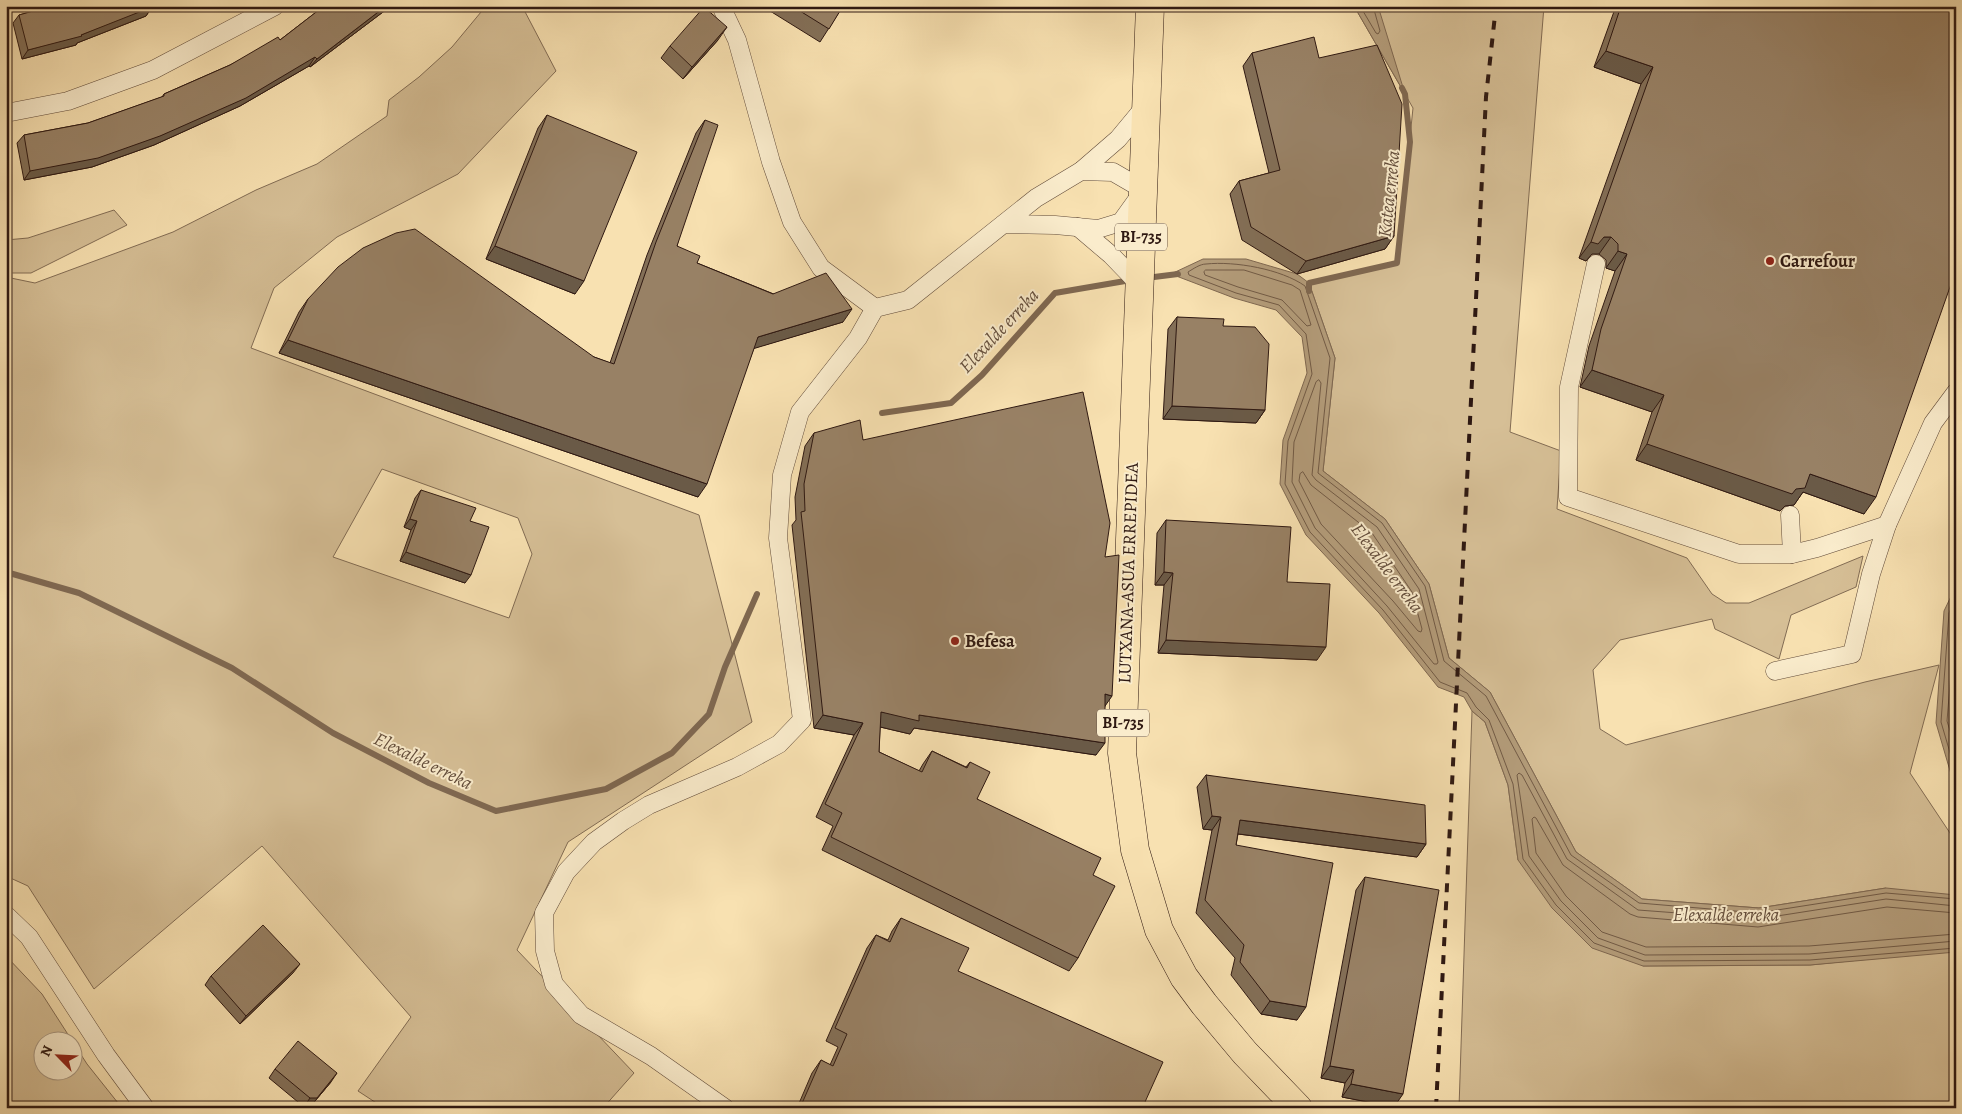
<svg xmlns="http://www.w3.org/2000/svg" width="1962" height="1114" font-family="Alegreya,serif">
	<rect width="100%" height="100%" fill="#f8e1b1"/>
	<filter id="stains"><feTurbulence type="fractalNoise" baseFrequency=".004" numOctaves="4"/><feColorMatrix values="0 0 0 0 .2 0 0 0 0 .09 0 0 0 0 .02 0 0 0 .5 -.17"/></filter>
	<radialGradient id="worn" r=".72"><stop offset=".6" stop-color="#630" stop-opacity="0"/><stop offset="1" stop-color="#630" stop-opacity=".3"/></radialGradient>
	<g fill="#d6bf96" stroke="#826c54" fill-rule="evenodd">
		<path d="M486,6H522L556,71L458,174L337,237L274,288L251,348L699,515L752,722L568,842L517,950L634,1073L603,1108H384L358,1091L411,1017L262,846L94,989L28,886L6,876V277L35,283L173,232L256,190L317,164L387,116L389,100L419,77L452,47ZM382,469L518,518L532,554L509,618L333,557Z"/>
		<path d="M1354,6H1544L1510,432L1561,451L1557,509L1687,558L1712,594L1726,603H1749L1863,556L1856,587L1791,615L1779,659L1715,629L1712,619L1620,640L1593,670L1600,729L1626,745L1865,682L1939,665L1910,773L1956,842V1108H1459L1472,711L1485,722L1508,785L1518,860L1643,966L1810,965L1899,956L1886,888L1759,908L1642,899L1576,852L1490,692L1449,658L1429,584L1385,519L1323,471L1335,358L1309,283L1397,262L1413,108Z"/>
		<path d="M114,210L127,225L31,273H6V240L28,238Z"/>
		<path d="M6,956L42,994L87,1064L122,1108H6ZM42,1042H72V1072H42Z"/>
	</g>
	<g fill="#b49d7b" stroke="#7f6851">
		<path d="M1354,6H1378L1405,94Z"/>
		<path d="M1203,259H1246L1297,274L1309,283L1335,358L1323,471L1385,519L1429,584L1449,658L1490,692L1576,852L1642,899L1759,908L1886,888L1956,895V952L1810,965L1643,966L1592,948L1552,908L1518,860L1508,785L1485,722L1472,711L1464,697L1438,687L1379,613L1306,535L1280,484L1283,440L1307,373L1302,337L1276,310L1234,298L1171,274Z"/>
		<path d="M1956,586V791L1936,723L1944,611Z"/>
	</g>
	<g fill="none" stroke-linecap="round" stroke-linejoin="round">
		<g stroke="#725b46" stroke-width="1">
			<path d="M1360,6L1376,33L1378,34L1380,31L1373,6"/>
			<path d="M1206,270H1244L1292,285L1300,290L1311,325L1307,326L1282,300L1238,287L1205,275L1204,272Z"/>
			<path d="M1319,380L1321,383L1312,475L1316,480L1377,527L1419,589L1438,662L1437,664H1434L1387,606L1315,528L1292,482L1294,442L1316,382Z"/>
			<path d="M1303,472L1311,485L1372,533L1412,592L1422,629L1421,632L1418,631L1393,601L1321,524L1299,481L1300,474Z"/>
			<path d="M1956,597L1949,613L1941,722L1956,773"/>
			<path d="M1956,612L1947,721L1956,750"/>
			<path d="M1956,899L1886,893L1758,913L1639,903L1571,855L1486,696L1444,661L1425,586L1382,523L1318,473L1330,358L1305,286C1281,269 1235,261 1206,264C1200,264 1193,269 1188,272L1189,275L1236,293L1279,305L1306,334L1312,374L1288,441L1285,484L1310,532L1383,610L1440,682L1467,693L1476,707L1489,720L1513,784L1523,859L1556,905L1594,943L1644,961L1810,960L1956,948"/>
			<path d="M1956,906L1886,899L1758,919L1638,910L1567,859L1522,775L1519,773L1517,775L1529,856L1561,901L1598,938L1645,955L1809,954L1956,941"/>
			<path d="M1956,913L1887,907L1758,927L1638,917L1630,914L1563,865L1536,818L1534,817L1532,819L1536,853L1566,896L1602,932L1646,947L1809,946L1956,934"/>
		</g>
		<g stroke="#7f6851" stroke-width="6">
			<path d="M1146,278L1178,274"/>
			<path d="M1309,291V283L1397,263L1410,142L1405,94L1402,88"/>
			<path d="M882,413L951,403L982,375L1055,293L1131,280"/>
			<path d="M6,572L79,593L232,668L333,733L429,783L496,811L606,789L672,753L709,714L725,667L757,594"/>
		</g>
		<g stroke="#614b3a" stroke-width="19">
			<g id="street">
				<path d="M721,6L737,40L771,162L792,222L821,268L875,308L908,300L1036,198L1081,171L1113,172L1144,190L1121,222L1098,229L1055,225L1003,224"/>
				<path d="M6,113L68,101L153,70L275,6"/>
				<path d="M1081,171L1118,139L1147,104"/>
				<path d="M1078,227L1111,255L1139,284"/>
				<path d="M1596,264L1569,387L1568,497L1739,554H1792L1817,548L1887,525"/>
				<path d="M1790,515L1792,554"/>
				<path d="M1775,671L1852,654L1871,574L1887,525L1933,423L1956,392"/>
				<path d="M6,915L29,937L106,1055L145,1108"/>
				<path d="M725,1108L651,1056L581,1015L554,984L545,951L544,913L566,872L594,842L623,821L649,805L737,767L779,744L802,720L778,538L782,475L800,412L858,338L875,308"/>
			</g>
		</g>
		<g stroke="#2f1912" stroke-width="29">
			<path id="primary" d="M1150,6L1122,753L1135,850L1159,930L1184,977L1204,1004L1245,1053L1298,1108"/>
		</g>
		<use href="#street" stroke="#faeccc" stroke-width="18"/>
		<use href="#primary" stroke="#f8e1b1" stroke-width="28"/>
		<path stroke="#2f1912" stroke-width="4" stroke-dasharray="9 9" stroke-linecap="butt" d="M1436,1108L1486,97L1496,6"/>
	</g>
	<g fill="#836f57" stroke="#2f1912">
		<path d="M51,6H158L150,10L146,16L77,43L76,45L22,59L13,23L19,15Z"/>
		<path d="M324,6H391L310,67L309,66L240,106L154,145L92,167L24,180L17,143L24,135L88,123L162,97L164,94L230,65L280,40Z"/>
		<path d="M762,6H843L820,42Z"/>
		<path d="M1616,6H1956L1864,514L1803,492L1794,505L1785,506L1780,511L1636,460L1652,412L1580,387L1589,346L1615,271L1606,268V260L1599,254H1592L1586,261L1579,258L1641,84L1594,67Z"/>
		<path d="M718,40L683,79L661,58L670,46Z"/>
		<path d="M1252,53L1319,58L1394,236L1385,249L1297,274L1242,240L1230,194L1239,181L1269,173L1243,66Z"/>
		<path d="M547,115L575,294L486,259L538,128Z"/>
		<path d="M705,120L677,246L697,263L843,322L754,348L698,497L279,353L299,312L308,299L594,357L610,363L647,255L696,133Z"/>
		<path d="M1177,317L1223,326L1265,410L1256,423L1163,419L1168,329Z"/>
		<path d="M814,433L863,440L1105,557V705L1096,755L914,728L910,734L880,727L879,752L919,771L923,764L932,751L966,767L970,762L977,799L1093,875L1078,958L1069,971L822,850L833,826L816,817L854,735L814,728L792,525L796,520L795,497L805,446Z"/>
		<path d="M421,490L470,521L465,583L400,561L411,530L404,527L415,498Z"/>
		<path d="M1166,520L1287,582L1317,660L1158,653L1164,585H1155L1157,533Z"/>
		<path d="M1206,775L1426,844L1417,857L1238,834L1236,845L1297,1020L1261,1014L1231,975L1235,958L1196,913L1212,830L1203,829L1197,787Z"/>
		<path d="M1365,877L1394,1107L1342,1097L1345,1083L1321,1078L1356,890Z"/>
		<path d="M901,918L958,971L1145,1102L1159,1108H797L812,1073L821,1060L830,1065L838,1047L826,1041L867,948L876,935L888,940L892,931Z"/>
		<path d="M293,973L240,1024L205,985L211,976Z"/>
		<path d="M275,1069L331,1082L310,1107H304L269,1078Z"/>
	</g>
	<g fill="#6a5a47" stroke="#2f1912">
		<path d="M149,6H158L150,10L146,16L77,43L76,45L22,59L28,50L81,35Z"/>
		<path d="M386,6H391L310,67L317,59Z"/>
		<path d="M986,6H1084L1082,9Z"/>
		<path d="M727,27L718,40L683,79L692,67Z"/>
		<path d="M1606,51L1653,67L1641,84L1594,67Z"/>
		<path d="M315,57L309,66L240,106L154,145L92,167L24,180L30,171Z"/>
		<path d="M1394,236L1385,249L1297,274L1306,261Z"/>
		<path d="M1604,237H1611L1599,254H1592L1586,261L1579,258L1591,242Z"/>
		<path d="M495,246L584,281L575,294L486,259Z"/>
		<path d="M1618,251L1627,254L1615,271L1606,268Z"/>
		<path d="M852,309L843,322L749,350L758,337Z"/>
		<path d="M288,340L707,484L698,497L279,353Z"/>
		<path d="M1592,370L1664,395L1652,412L1580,387Z"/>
		<path d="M1172,406L1265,410L1256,423L1163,419Z"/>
		<path d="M1647,444L1810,474L1876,497L1864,514L1803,492L1794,505L1785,506L1780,511L1636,460Z"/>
		<path d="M410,519L417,521L411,530L404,527Z"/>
		<path d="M406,552L471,575L465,583L400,561Z"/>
		<path d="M1164,572L1173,573L1164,585H1155Z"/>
		<path d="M1166,640L1326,647L1317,660L1158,653Z"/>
		<path d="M1105,694L1112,696L1103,709Z"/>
		<path d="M881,712L919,715L1105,743L1096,755L914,728L910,734L872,725Z"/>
		<path d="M823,715L863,723L854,735L814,728Z"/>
		<path d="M1212,816L1221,817L1212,830L1203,829Z"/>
		<path d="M1240,820L1426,844L1417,857L1231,833Z"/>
		<path d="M300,964L293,973L240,1024L246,1016Z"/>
		<path d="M1270,1001L1306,1007L1297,1020L1261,1014Z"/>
		<path d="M1330,1066L1354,1070L1345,1083L1321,1078Z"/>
		<path d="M337,1073L331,1082L310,1107H304L310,1098Z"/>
		<path d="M1351,1084L1403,1094L1394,1107L1342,1097Z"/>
	</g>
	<g fill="#988165" stroke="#2f1912">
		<path d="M51,6H152V7L81,35L82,36L28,50L19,15Z"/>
		<path d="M324,6H386L317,59L315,57L246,98L160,136L98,158L30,171L24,135L88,123L164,96V94L230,65L278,37L280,40Z"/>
		<path d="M792,6H843L829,29Z"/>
		<path d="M1621,6H1956V270L1876,497L1810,474L1805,488L1796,489L1792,494L1647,444L1664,395L1592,370L1601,329L1627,254L1618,251V244L1611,237H1604L1598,244L1591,242L1653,67L1606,51Z"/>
		<path d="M704,7L727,27L692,67L670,46Z"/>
		<path d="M1314,37L1319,58L1377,45L1402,104L1394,236L1306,261L1251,227L1239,181L1280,170L1252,53Z"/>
		<path d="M547,115L637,152L584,281L495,246Z"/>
		<path d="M705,120L718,125L677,246L700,256L697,263L773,294L826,273L852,309L758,337L707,484L288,340L308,299L338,267L363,248L396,233L415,229L594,357L614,364L656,242Z"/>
		<path d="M1177,317L1224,319L1223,326L1255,327L1269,344L1265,410L1172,406Z"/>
		<path d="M1083,392L1110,523L1105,557L1119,555L1112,696L1105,694V743L919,715V721L881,712L879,752L922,772L932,751L967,768L970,762L990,772L977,799L1101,858L1093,875L1115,886L1078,958L831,837L842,813L825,804L863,723L823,715L801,512L805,511L804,484L814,433L860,420L863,440Z"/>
		<path d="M421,490L476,508L470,521L489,527L471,575L406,552L417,521L410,519Z"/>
		<path d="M1166,520L1291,527L1287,582L1330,584L1326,647L1166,640L1173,573L1164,572Z"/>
		<path d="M1206,775L1425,805L1426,844L1240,820L1236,845L1333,863L1306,1007L1270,1001L1240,962L1244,945L1205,900L1221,817L1212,816Z"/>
		<path d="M1365,877L1439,890L1403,1094L1351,1084L1354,1070L1330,1066Z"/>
		<path d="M901,918L969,948L958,971L1163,1062L1145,1102L1159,1108H800L821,1060L833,1066L847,1034L835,1028L876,935L890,942Z"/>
		<path d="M263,925L300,964L246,1016L211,976Z"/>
		<path d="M298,1041L337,1073L317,1098H310L275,1069Z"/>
	</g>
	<g fill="#8f2418" stroke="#faeccc" stroke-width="2">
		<circle cx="1770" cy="261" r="5"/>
		<circle cx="955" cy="641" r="5"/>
	</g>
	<g text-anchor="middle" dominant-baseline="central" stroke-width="4" stroke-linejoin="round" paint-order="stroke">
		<g fill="#faeccc" stroke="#6c584a" stroke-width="1">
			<rect x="1115" y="223.5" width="52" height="27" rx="4"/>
			<rect x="1097" y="709.5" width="52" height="27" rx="4"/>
		</g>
		<g font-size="16" font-weight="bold" fill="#2f1912">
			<text x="1141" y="237">BI-735</text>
			<text x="1123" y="723">BI-735</text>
		</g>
		<g font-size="18" font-weight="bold" fill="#2f1912" stroke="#faeccc" text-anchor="start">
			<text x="1780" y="261">Carrefour</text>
			<text x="965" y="641">Befesa</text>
		</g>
		<g font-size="18" fill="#2f1912" stroke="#faeccc">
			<text transform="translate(1128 573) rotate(-88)">LUTXANA-ASUA ERREPIDEA</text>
		</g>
		<g font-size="19" font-style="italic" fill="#644e3c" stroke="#faeccc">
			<text transform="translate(1389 194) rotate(-84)">Katea erreka</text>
			<text transform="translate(999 331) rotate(-47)">Elexalde erreka</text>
			<text transform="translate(1387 568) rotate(53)">Elexalde erreka</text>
			<text transform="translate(423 761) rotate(26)">Elexalde erreka</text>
			<text x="1726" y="915">Elexalde erreka</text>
		</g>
	</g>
	<rect width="1962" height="1114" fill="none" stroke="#f8e1b1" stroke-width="25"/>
	<rect x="8" y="8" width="1947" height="1099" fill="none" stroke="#2f1912" stroke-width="2.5"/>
	<rect x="12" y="12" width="1937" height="1089" fill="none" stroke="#2f1912"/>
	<g transform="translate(58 1056) rotate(294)"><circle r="24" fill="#faeccc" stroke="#a99882"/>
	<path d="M0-4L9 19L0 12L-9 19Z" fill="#8f2418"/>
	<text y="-8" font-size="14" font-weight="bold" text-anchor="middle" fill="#2f1912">N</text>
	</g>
	<rect width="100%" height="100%" filter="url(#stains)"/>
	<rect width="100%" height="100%" fill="url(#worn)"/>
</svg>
